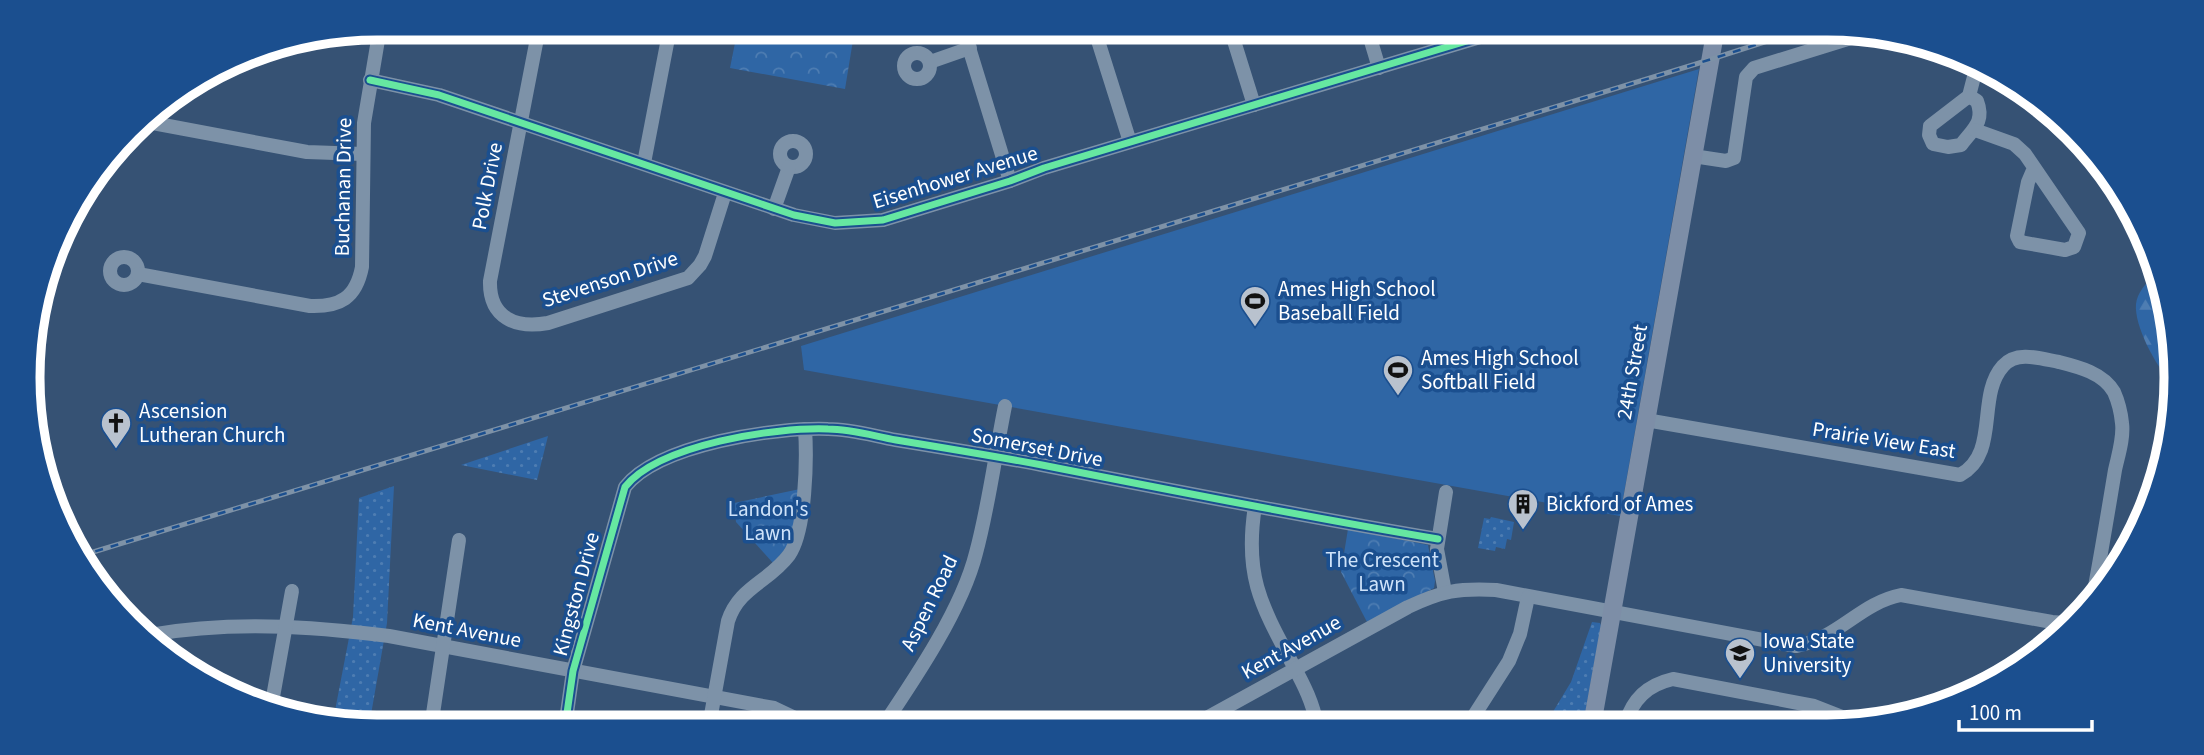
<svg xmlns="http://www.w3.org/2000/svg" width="2204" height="755" font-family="'Source Sans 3',sans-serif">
	<defs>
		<pattern id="grass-dots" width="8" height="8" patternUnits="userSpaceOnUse" patternTransform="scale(1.75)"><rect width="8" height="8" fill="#2f66a5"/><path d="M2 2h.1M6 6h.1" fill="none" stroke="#4e7db2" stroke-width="1.8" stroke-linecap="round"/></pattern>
		<pattern id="forest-firs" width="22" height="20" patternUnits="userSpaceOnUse" patternTransform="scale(1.75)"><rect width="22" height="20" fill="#2f66a5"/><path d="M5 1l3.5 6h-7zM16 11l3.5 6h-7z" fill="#4e7db2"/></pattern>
		<pattern id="park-crowns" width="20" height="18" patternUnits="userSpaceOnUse" patternTransform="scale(1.75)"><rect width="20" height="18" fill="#2f66a5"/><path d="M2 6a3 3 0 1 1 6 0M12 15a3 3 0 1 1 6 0" fill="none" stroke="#4e7db2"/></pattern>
	</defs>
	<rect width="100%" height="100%" fill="#365274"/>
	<g fill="url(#grass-dots)">
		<path d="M548,436L537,480L461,465Z"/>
		<path d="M394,486L387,623L369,726L333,721L353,617L359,498Z"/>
		<path d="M1491,517L1514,522L1511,540L1507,539L1505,549L1496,547L1495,551L1478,548L1484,518L1490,519Z"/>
		<path d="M1592,622L1600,623L1601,626L1583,725H1545L1571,682Z"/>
	</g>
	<path fill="url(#forest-firs)" d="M2154,276L2173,331L2170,381C2156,366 2134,326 2136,304C2137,293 2146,283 2154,276Z"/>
	<g fill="url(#park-crowns)">
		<path d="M738,28H855L845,89L730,68Z"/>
		<path d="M800,489L790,544L773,563L736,522L734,503Z"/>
		<path d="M1348,529L1428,545L1435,581L1434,588L1367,622L1341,572Z"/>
	</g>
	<path fill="#2f66a5" d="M1699,69L1620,516L804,370L801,346Z"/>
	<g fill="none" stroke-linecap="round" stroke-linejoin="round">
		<g stroke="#7d92a8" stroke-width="14">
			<path d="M539,28L490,281C489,318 516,329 548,323L688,278L700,265L705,256L725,193"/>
			<path d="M963,28L1010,181"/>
			<path d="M1094,28L1130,142"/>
			<path d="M1230,28L1254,105"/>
			<path d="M1367,28L1379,68"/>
			<circle cx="917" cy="66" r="13"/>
			<path d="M930,62L970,48"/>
			<path d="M370,80L439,95L794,215L835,223L883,220L1010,181L1044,168L1510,28"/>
			<path d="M1969,96L1930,126L1929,135L1933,144L1948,147L1961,145C1973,129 1985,122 1977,101L1969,96L1976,69"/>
			<path d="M142,121L307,152L363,154"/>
			<path d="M1975,130L2014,144L2025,154L2079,233L2074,247L2065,250L2020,242L2017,236L2028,182L2034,168"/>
			<circle cx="793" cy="154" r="13"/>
			<path d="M1693,156L1726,161L1734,158L1746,77L1754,68L1867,33"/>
			<path d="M644,163L670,28"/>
			<path d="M774,209L789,167"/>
			<circle cx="124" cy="271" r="14"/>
			<path d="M138,274L310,306C340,307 356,298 362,267L364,123L380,28"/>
			<path d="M1646,420L1960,475C2000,454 1976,396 2003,366C2017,350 2042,359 2059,362C2079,367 2103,373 2114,392C2118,401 2121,413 2122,423C2124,438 2118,456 2115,470C2108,512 2101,555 2093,597"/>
			<path d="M1255,506C1244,576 1261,605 1293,665C1304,685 1313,703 1317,725"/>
			<path d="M1445,592L1437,549L1446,492"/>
			<path d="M150,635C229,621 310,626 389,636L774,708L812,726"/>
			<path d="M271,708L292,591"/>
			<path d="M1625,724C1633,699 1647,685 1673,679L1814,706L1860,724"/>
			<path d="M1194,725L1408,607C1442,591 1458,588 1496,590L1796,646C1838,639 1860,603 1901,595L2052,622L2065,623L2074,620"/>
			<path d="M1468,725L1509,661L1520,634L1528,597"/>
			<path d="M709,726L728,621C739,587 769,582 789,555C806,531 807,458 805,429"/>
			<path d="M883,726C916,677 962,609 976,553C989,505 995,455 1005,406"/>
			<path d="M431,727L459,540"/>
			<path d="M565,727L573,671L625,487C659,444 776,427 828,429C851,429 874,436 896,440C945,448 994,456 1042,465C1174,491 1306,517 1438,539"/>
		</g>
		<path stroke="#7d8ea7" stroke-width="18" d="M1592,725L1716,28"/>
		<g stroke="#7e92a7" stroke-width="5">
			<path id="rail" d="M80,556L1696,64L1808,28"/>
		</g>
		<use href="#rail" stroke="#1b4f8f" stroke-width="2.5" stroke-dasharray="8" stroke-linecap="butt"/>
		<g stroke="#1b4f8f" stroke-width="11">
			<g id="cycleway">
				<path d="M370,80L439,95L794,215L835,223L883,220L1010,181L1044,168L1510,28"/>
				<path d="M565,727L573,671L625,487C659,444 776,427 828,429C851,429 874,436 896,440C945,448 994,456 1042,465C1174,491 1306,517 1438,539"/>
			</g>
		</g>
		<use href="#cycleway" stroke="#66e7a1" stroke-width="7"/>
	</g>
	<defs>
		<g id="stadium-pin" transform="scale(1.575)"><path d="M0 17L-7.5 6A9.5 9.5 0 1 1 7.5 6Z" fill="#b9c2ce" stroke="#1b4f8f"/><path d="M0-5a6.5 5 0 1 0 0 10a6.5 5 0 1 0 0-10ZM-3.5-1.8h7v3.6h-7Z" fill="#111"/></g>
		<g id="church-pin" transform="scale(1.575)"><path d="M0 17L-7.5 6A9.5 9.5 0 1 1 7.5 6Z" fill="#b9c2ce" stroke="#1b4f8f"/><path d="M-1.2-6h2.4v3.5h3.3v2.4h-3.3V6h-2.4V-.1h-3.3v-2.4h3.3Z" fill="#111"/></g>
		<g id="building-pin" transform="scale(1.575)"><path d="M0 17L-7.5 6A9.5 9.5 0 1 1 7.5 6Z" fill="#b9c2ce" stroke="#1b4f8f"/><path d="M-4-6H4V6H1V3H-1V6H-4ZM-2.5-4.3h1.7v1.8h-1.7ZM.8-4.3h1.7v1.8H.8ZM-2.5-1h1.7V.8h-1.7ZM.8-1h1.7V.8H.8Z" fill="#111"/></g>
		<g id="university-pin" transform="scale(1.575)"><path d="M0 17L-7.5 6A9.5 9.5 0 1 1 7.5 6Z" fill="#b9c2ce" stroke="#1b4f8f"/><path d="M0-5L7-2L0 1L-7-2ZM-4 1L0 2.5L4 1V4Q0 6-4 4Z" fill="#111"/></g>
	</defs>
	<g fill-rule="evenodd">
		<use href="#stadium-pin" x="1255" y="301"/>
		<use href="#stadium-pin" x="1398" y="370"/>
		<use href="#church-pin" x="116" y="423"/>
		<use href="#building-pin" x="1523" y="504"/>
		<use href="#university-pin" x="1740" y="653"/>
	</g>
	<g text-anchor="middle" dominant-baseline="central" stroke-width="7" stroke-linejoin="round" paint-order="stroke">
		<g font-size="21" fill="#fff" stroke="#1b4f8f">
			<text transform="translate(955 177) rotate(-17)">Eisenhower Avenue</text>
			<text transform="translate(487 186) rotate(-79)">Polk Drive</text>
			<text transform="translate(343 187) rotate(-89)">Buchanan Drive</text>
			<text transform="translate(610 279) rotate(-18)">Stevenson Drive</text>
			<text transform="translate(1632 372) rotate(-80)">24th Street</text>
			<text transform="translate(1884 440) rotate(9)">Prairie View East</text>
			<text transform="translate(1037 447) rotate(11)">Somerset Drive</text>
			<text transform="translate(576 594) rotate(-75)">Kingston Drive</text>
			<text transform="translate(929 603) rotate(-64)">Aspen Road</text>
			<text transform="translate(467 630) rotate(11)">Kent Avenue</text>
			<text transform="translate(1291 647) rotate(-29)">Kent Avenue</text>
		</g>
		<g font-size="21" fill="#fff" stroke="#1b4f8f" text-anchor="start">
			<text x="1278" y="289">Ames High School<tspan x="1278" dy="24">Baseball Field</tspan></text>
			<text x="1421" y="358">Ames High School<tspan x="1421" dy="24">Softball Field</tspan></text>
			<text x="139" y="411">Ascension<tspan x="139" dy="24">Lutheran Church</tspan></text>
			<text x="1546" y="504">Bickford of Ames</text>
			<text x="1763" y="641">Iowa State<tspan x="1763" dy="24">University</tspan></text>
		</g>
		<g font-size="21" fill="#cfe3fa" stroke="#1b4f8f">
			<text x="768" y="509">Landon's<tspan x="768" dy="24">Lawn</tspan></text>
			<text x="1382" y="560">The Crescent<tspan x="1382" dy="24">Lawn</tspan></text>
		</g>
	</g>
	<path d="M0 0H2204V755H0ZM377 40H1827A337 337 0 0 1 2164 377V378A337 337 0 0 1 1827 715H377A337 337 0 0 1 40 378V377A337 337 0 0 1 377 40Z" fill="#1b4f8f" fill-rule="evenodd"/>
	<path fill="none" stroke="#fff" stroke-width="9" d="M377 40H1827A337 337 0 0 1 2164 377V378A337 337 0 0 1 1827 715H377A337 337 0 0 1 40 378V377A337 337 0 0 1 377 40Z"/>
	<path d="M1959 720v10h133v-10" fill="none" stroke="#ffffff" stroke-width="3.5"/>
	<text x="1969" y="720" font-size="21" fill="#ffffff" stroke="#1b4f8f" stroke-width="5" paint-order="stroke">100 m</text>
</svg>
